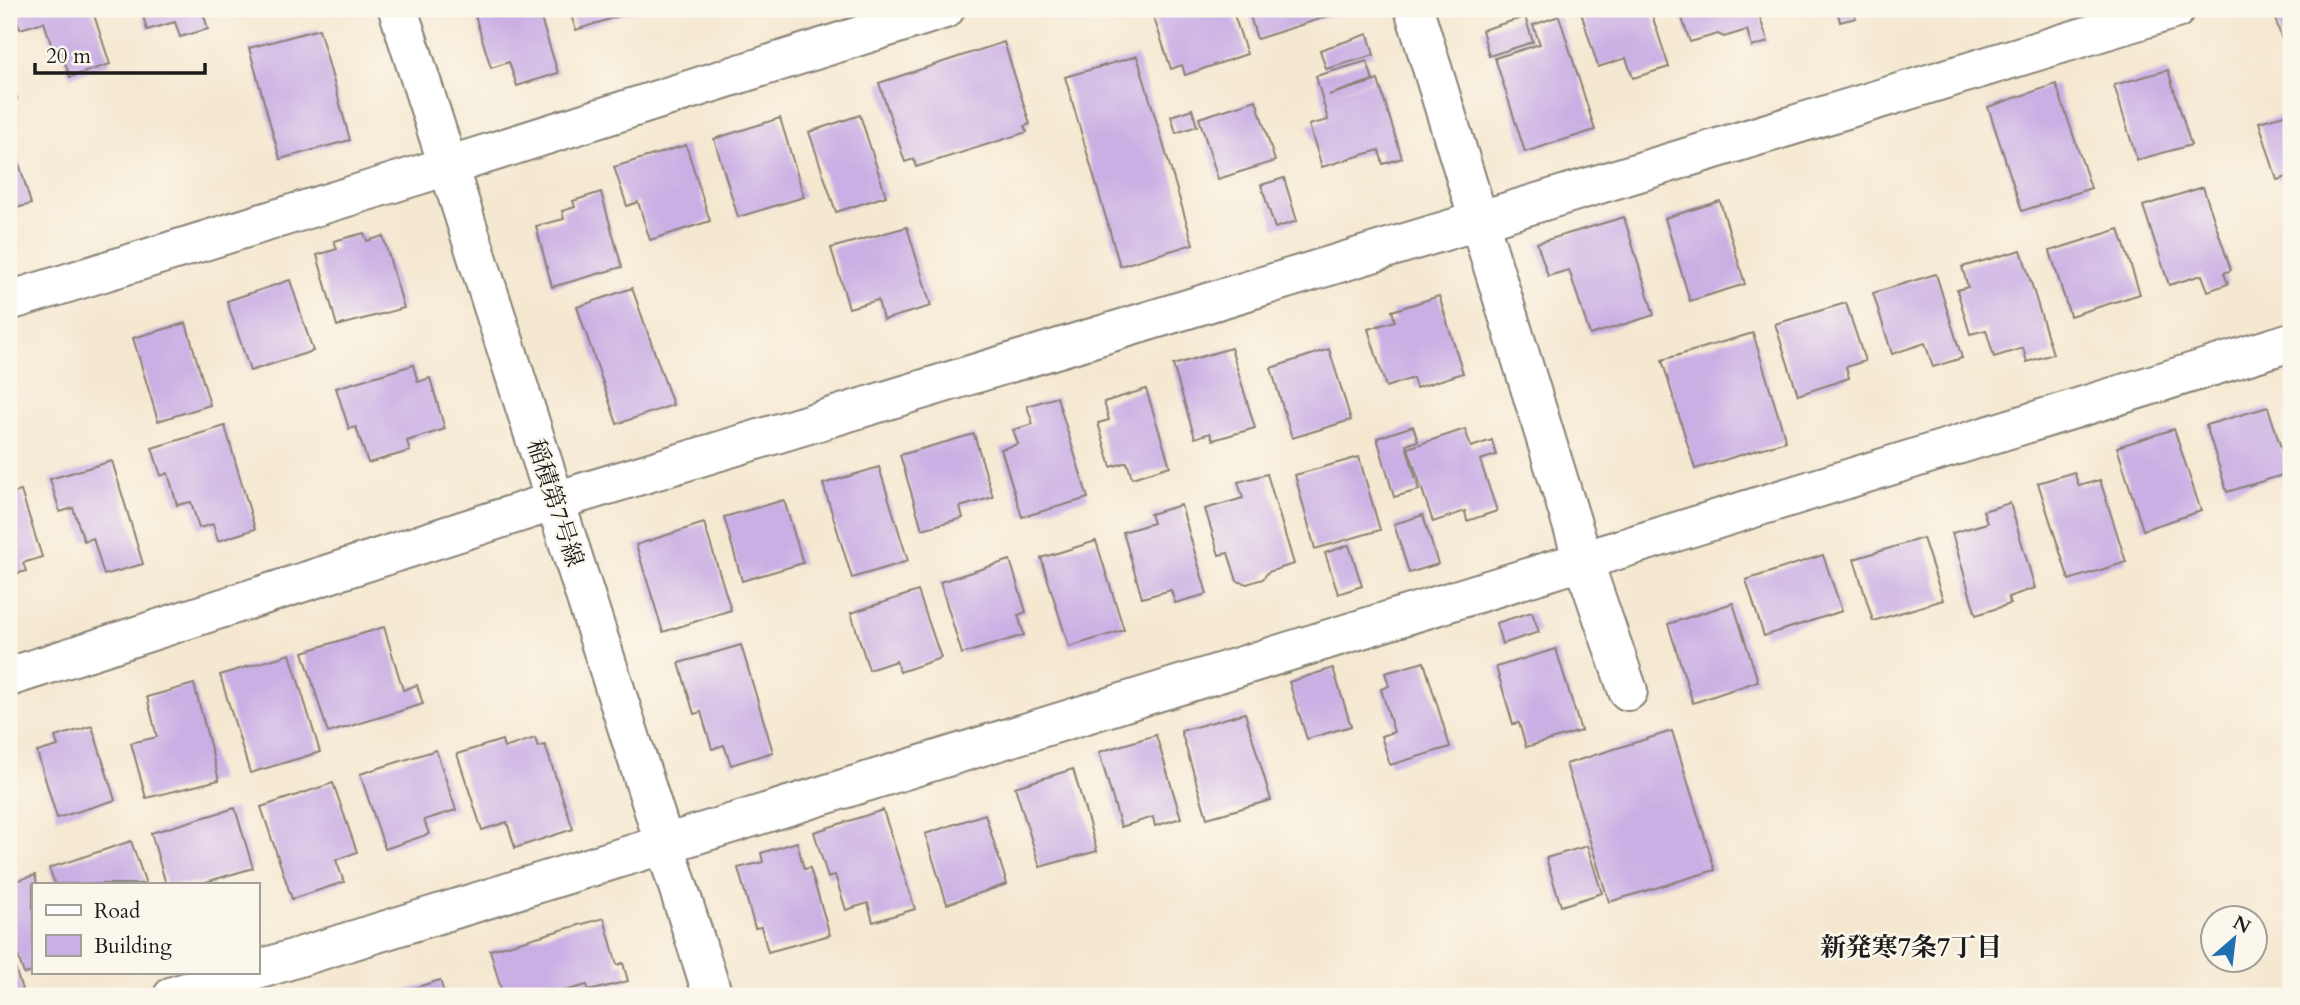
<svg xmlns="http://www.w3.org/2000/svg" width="2300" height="1005" font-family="Cardo,'Noto Serif JP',serif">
	<rect width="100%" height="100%" fill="#fbf7ec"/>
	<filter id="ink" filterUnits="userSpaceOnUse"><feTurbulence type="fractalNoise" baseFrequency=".0143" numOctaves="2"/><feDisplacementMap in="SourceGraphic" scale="14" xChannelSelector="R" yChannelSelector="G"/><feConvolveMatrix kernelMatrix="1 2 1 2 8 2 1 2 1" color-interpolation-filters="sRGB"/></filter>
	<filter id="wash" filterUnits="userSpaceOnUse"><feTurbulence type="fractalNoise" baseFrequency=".00686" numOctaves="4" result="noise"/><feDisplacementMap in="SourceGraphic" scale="28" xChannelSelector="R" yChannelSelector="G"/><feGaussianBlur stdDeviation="1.57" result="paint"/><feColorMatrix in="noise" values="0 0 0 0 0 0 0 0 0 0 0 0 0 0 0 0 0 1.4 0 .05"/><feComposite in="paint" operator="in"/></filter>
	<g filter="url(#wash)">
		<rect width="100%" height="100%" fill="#f5e8d1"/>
		<g id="blocks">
			<g fill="#caafe4">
				<path d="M13,9H92L110,64L70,77L60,49L53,50L44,22L20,29Z"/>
				<path d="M141,9H202L208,29L180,37L175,22L147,30Z"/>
				<path d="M473,9H538L558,73L517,86L509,62L491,68Z"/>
				<path d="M569,9H640L576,30Z"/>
				<path d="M1151,9H1232L1247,54L1185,75L1182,65L1171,69Z"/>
				<path d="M1248,9H1351L1257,39Z"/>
				<path d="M1580,9H1650L1669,67L1633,78L1626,58L1598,67Z"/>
				<path d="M1679,9H1757L1768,42L1752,47L1747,30L1724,37L1718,34L1690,42Z"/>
				<path d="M1837,9H1853L1856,18L1840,22Z"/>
				<path d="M2280,9H2291V69L2273,11Z"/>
				<path d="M1559,16L1595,130L1525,152L1495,58L1540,44L1533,25Z"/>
				<path d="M1525,17L1533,42L1489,56L1482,30Z"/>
				<path d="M319,29L350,140L280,159L249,48Z"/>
				<path d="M1368,34L1374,55L1326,69L1320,50Z"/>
				<path d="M1004,42L1030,124L1024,126L1027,132L916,167L914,159L905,162L879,83Z"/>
				<path d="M1137,56L1193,244L1120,266L1065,77Z"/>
				<path d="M1367,61L1373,80L1329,95L1378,80L1402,158L1383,164L1379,150L1322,167L1309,125L1328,120L1316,76Z"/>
				<path d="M2168,70L2191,145L2137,160L2114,85Z"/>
				<path d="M9,71L17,99L9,101Z"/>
				<path d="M2056,84L2091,188L2022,211L1988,107Z"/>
				<path d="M1256,100L1275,161L1218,179L1199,118Z"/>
				<path d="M1192,109L1197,126L1176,133L1171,116Z"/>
				<path d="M2291,113V176L2277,180L2259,122Z"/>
				<path d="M860,115L886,196L836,212L809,132Z"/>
				<path d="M780,118L804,197L738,217L714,139Z"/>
				<path d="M9,136H11L31,204L9,210Z"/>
				<path d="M686,145L710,221L650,240L638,202L627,206L614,167Z"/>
				<path d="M1284,178L1297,221L1275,228L1261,185Z"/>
				<path d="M2203,187L2231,270L2224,273L2228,284L2208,291L2202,275L2169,285L2143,206Z"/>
				<path d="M601,192L622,267L552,287L536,226L564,219L562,211L575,207L573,201Z"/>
				<path d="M1720,201L1745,284L1690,301L1665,218Z"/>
				<path d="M1624,217L1654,315L1590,335L1569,270L1548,276L1537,243Z"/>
				<path d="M907,227L931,306L883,320L878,300L849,308L831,248Z"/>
				<path d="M2119,229L2140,294L2070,316L2050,251Z"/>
				<path d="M364,233L367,241L383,236L404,308L337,326L317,255L337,249L334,241Z"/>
				<path d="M2021,250L2053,354L2027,362L2023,348L1994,357L1986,330L1970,334L1957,290L1968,287L1962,267Z"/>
				<path d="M1936,274L1962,358L1933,367L1925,343L1892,354L1873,293Z"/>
				<path d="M290,280L313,351L250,371L227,301Z"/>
				<path d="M632,288L673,405L617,424L577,307Z"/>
				<path d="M1439,296L1463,373L1416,388L1413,378L1386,387L1368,329L1395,321L1392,311Z"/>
				<path d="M1846,303L1865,361L1846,367L1849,378L1798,395L1775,324Z"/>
				<path d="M186,323L210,405L158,421L133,338Z"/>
				<path d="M1753,333L1786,441L1695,469L1662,360Z"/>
				<path d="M1231,348L1255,428L1213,440L1210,433L1195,438L1173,365Z"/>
				<path d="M1329,349L1351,420L1292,438L1271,368Z"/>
				<path d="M413,365L418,382L430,378L445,429L407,441L410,451L368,463L356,427L349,429L336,388Z"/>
				<path d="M1146,389L1170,466L1132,478L1127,462L1111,467L1098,423L1109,420L1104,402Z"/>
				<path d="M1057,397L1088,498L1022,517L1001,449L1018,444L1013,430L1033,424L1027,406Z"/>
				<path d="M2268,407L2289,473L2227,492L2206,425Z"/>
				<path d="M225,426L255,529L218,541L213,524L199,528L191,502L177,505L168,473L161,476L152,448Z"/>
				<path d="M1413,426L1418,441L1406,445L1419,490L1394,497L1377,438Z"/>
				<path d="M1465,429L1471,447L1492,440L1496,455L1480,460L1497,511L1467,521L1465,511L1433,522L1408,448Z"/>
				<path d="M2174,429L2201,511L2143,530L2117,447Z"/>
				<path d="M974,434L993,497L960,507L963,518L922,529L900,455Z"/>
				<path d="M1359,457L1380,530L1315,549L1295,475Z"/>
				<path d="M112,461L143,564L104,575L93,538L84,541L73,508L60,512L50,479Z"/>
				<path d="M879,467L908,561L852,578L823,484Z"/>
				<path d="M2074,472L2079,486L2100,480L2126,562L2069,580L2038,483Z"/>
				<path d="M1267,474L1294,564L1268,572L1263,579L1247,584L1237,581L1228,553L1219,555L1205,509L1243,498L1238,482Z"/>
				<path d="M21,491L42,557L23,563L26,571L9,576V494Z"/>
				<path d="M784,500L803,563L742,581L724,517Z"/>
				<path d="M2010,503L2035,588L2008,597L2010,604L1976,615L1952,533L1987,523L1983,511Z"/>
				<path d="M1181,505L1207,594L1175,603L1171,590L1142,598L1123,532L1153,523L1150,514Z"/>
				<path d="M1423,515L1438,564L1409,573L1394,524Z"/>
				<path d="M704,523L731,610L663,632L636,545Z"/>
				<path d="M1923,538L1943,600L1873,621L1854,559Z"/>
				<path d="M1096,541L1124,630L1069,647L1041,558Z"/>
				<path d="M1349,545L1362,586L1338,594L1325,553Z"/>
				<path d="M1823,555L1842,611L1764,636L1746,580Z"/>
				<path d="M1010,560L1026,612L1018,615L1024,635L962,654L940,582Z"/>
				<path d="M918,591L941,658L900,672L896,661L869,670L851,613Z"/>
				<path d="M1733,603L1758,681L1693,703L1668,624Z"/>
				<path d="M1532,612L1539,632L1502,644L1496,623Z"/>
				<path d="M384,627L403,690L417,685L423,704L328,733L303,652Z"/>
				<path d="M741,645L773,752L731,765L724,745L712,749L701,712L694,714L679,663Z"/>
				<path d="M1556,649L1581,731L1526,747L1519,723L1513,724L1496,667Z"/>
				<path d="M290,654L320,752L250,773L220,675Z"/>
				<path d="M1424,662L1450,747L1390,765L1381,736L1394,732L1381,689L1389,686L1385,673Z"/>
				<path d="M1333,668L1351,726L1307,739L1289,682Z"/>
				<path d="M194,684L219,780L146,798L131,743L157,737L147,697Z"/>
				<path d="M1245,713L1271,800L1207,818L1181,731Z"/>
				<path d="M92,726L115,800L57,818L37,752L58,746L55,737Z"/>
				<path d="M1672,731L1715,870L1609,902L1566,764Z"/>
				<path d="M1156,735L1181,818L1155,826L1153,817L1121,827L1099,752Z"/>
				<path d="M535,738L538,747L545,745L573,829L515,848L507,822L482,830L457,754L502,740L504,748Z"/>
				<path d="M436,750L456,810L424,820L429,834L385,849L360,774Z"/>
				<path d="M1073,769L1097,851L1040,867L1015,787Z"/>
				<path d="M333,783L357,852L336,860L344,882L292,899L261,807Z"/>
				<path d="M235,808L253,868L199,884H166L151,833Z"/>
				<path d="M883,810L915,909L873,922L868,903L846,910L835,875L828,878L814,832Z"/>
				<path d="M985,814L1007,884L947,904L925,834Z"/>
				<path d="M131,841L146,884H55L49,868Z"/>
				<path d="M797,842L804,869L810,868L830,935L768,952L761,927L755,928L738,868L763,862L761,853Z"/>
				<path d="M1587,846L1602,893L1561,906L1546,858Z"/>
				<path d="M35,875L37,884H33V972L24,974L17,953L9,955V883Z"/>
				<path d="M604,918L617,965L623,963L628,981L589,991L587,985L545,996H503L490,950Z"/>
				<path d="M14,965L24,996H9V967Z"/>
				<path d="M440,980L445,996H388Z"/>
			</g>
		</g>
	</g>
	<g filter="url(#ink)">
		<use href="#blocks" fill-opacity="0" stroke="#888276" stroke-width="2"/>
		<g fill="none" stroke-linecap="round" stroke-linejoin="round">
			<g stroke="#888276" stroke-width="42">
				<g id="minor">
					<path d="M1414,9L1583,560L1628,691"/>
					<path d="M9,301L448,166L945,9"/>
					<path d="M9,677L555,501L2176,9"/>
					<path d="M257,970L2291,342"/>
					<path d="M173,996L252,972"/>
				</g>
			</g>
			<g stroke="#888276" stroke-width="42">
				<path id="tertiary" d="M398,9L713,996"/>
			</g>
			<use href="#minor" stroke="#fff" stroke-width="38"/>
			<use href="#tertiary" stroke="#fff" stroke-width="38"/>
		</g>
	</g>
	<g text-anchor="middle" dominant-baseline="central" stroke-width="5" stroke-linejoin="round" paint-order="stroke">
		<g font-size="24" fill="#1c1c1c" stroke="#fbf7ec">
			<text transform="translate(555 503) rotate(72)">稲積第7号線</text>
		</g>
		<g font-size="26" font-weight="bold" fill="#1c1c1c" stroke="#fbf7ec">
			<text x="1911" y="947">新発寒7条7丁目</text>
		</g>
	</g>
	<rect width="2300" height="1005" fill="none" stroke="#fbf7ec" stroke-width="35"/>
	<rect x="32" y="883" width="228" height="91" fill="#fbf7ec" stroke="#a29f99" stroke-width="2"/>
	<rect x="46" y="905" width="35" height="10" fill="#ffffff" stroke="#a29f99" stroke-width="2"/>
	<text x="94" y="918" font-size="21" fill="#1c1c1c">Road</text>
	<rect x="46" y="935" width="35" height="21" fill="#caafe4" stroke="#a29f99" stroke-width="2"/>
	<text x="94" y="953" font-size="21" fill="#1c1c1c">Building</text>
	<g transform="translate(2234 939) rotate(28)"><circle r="33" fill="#fbf7ec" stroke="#a29f99" stroke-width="2"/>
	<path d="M0-5L12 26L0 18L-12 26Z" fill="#1f6fb2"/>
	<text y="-10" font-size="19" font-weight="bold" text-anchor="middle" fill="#1c1c1c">N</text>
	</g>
	<path d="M35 63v10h170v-10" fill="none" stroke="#1c1c1c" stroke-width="3.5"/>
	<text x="46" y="63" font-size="21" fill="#1c1c1c" stroke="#fbf7ec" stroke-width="5" paint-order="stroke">20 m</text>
</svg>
